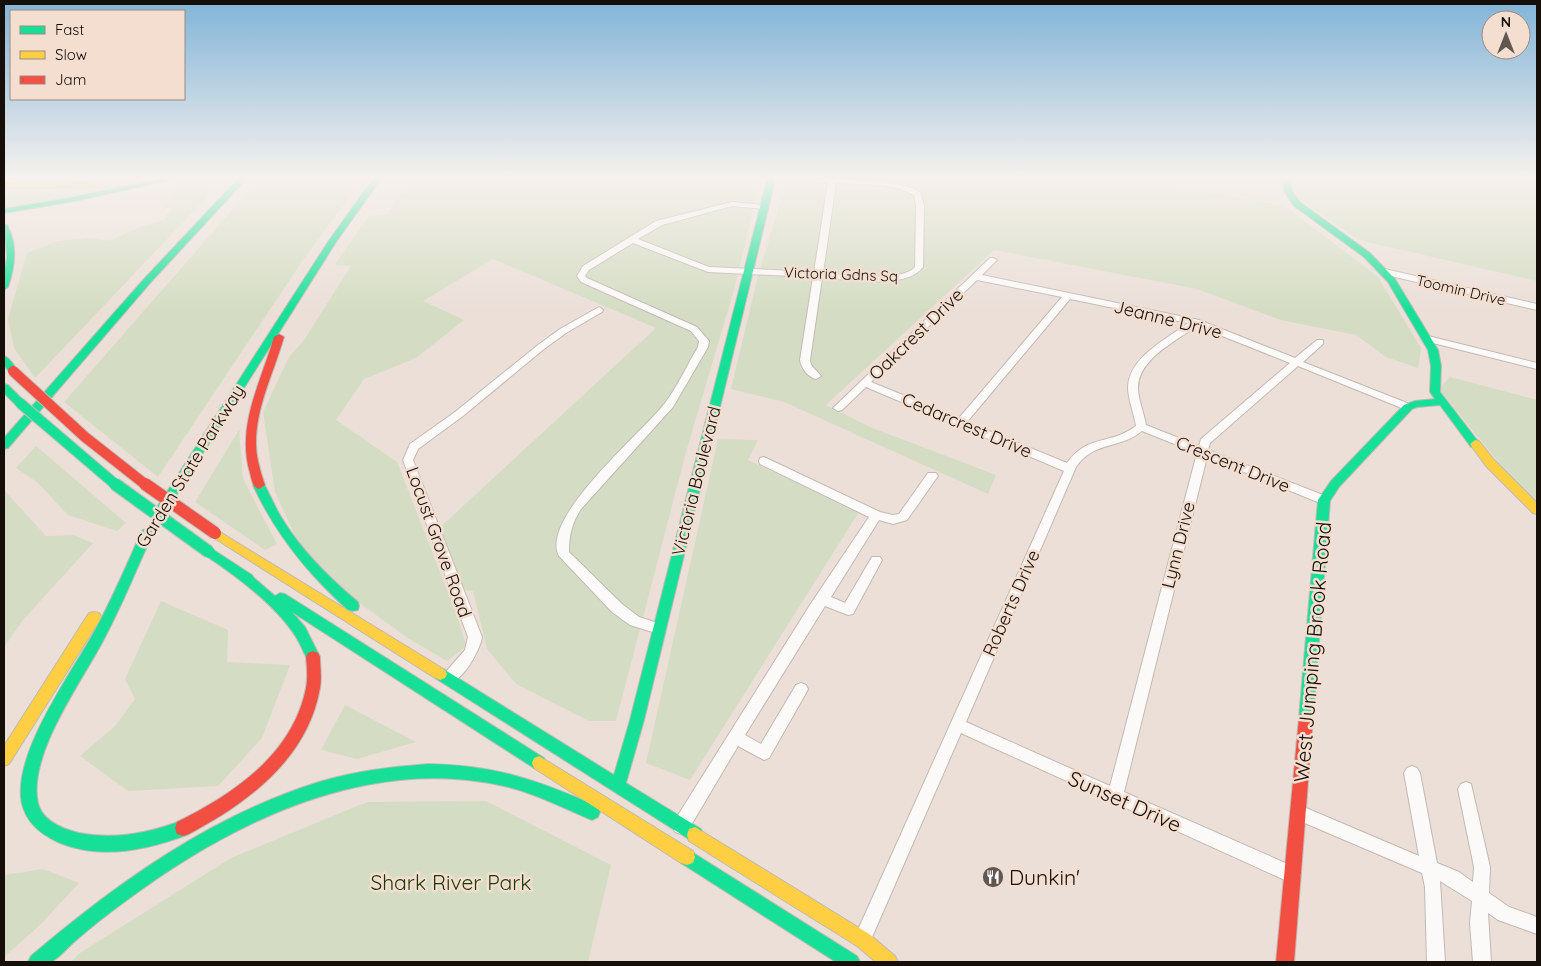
<svg xmlns="http://www.w3.org/2000/svg" width="1541" height="966" font-family="Quicksand,sans-serif">
	<rect width="100%" height="100%" fill="#ebdfd8"/>
	<g fill="#d4ddc3">
		<path d="M4,176H66L24,182L4,181Z"/>
		<path d="M83,176H143L55,183Z"/>
		<path d="M197,176H227L35,378L14,348L8,319L27,253L58,241L88,238L110,241L137,228L164,220L171,208L164,207L176,192L179,180Z"/>
		<path d="M262,176H365L303,260L158,477L64,402Z"/>
		<path d="M415,176H761L734,290L686,452L616,721H589L516,684L487,649L473,591L457,588L436,531L656,328L493,259L423,301L464,320L416,358L364,379L336,420L397,462L458,618L466,646L447,661L406,637L342,590L298,542L275,492L263,412L289,357L304,340L351,266L335,265L338,260L369,216L387,214Z"/>
		<path d="M788,176H1162L1169,186L1285,206L1378,277L1421,348L1418,368L1386,357L1356,335L1281,320L1197,289L994,250L826,405L870,427L996,475L988,494L784,402L731,389L757,280Z"/>
		<path d="M1294,176H1537V281L1359,240L1302,201L1295,191Z"/>
		<path d="M126,184L73,197L4,208V189L26,190Z"/>
		<path d="M1450,377L1537,400V510L1439,389Z"/>
		<path d="M239,430L243,479L277,544L265,550L195,502Z"/>
		<path d="M718,439L758,440L748,460L859,512L690,780L646,763Z"/>
		<path d="M36,446L126,523L117,531L68,515L38,483L16,468Z"/>
		<path d="M4,490L46,536L73,535L93,543L23,620L4,647Z"/>
		<path d="M161,601L228,630L227,662L290,665L262,738L218,786L128,791L80,756L115,726L135,699L125,679Z"/>
		<path d="M345,705L416,742L357,759L321,750Z"/>
		<path d="M486,801L611,865L588,962H71L80,953L231,858L367,802Z"/>
		<path d="M43,869L79,883L40,925L4,957V875Z"/>
	</g>
	<g fill="none" stroke-linecap="round" stroke-linejoin="round">
		<g stroke="#c2b9b4" stroke-width="2">
			<g id="street">
				<path d="M768,176L829,179L830,176H836V179C865,181 894,179 920,192L924,205L923,267C906,290 848,279 822,278L810,360L811,365L821,376L816,379C808,377 801,368 800,360L813,277L708,272L633,243L589,270L585,276L587,278L697,327L709,341L708,347L673,407L581,509C572,523 569,535 569,552L622,604L639,617L664,625L666,629L664,633L659,634L630,625L612,612L559,556C539,518 642,433 665,403C678,386 687,365 698,347L699,341L691,331L581,282L577,276L583,266L656,221L732,202L765,205L769,207L765,209L732,206L662,225L638,239L709,267L814,272L828,183L771,180L767,178ZM836,183C862,185 890,182 914,195L916,205L915,267C902,283 843,274 823,273Z"/>
				<path d="M990,258H993L997,260L982,275L1199,320L1295,358L1317,340H1323V344L1303,362L1412,405L1413,407L1412,409H1404L1298,366L1210,443L1208,450L1328,497L1330,500L1328,503H1320L1207,457L1124,792L1299,869L1301,875L1299,881L1293,883L1287,881L961,733L869,944L863,947L857,944L854,938L857,932L1064,471L866,387L842,410L838,411L833,408ZM977,280L1062,297L959,418L871,382ZM1070,299L1188,323C1167,339 1129,357 1128,387C1128,400 1134,413 1136,426C1109,446 1089,433 1067,463L967,422ZM1197,326L1290,363L1201,439L1199,446L1146,425C1144,413 1139,402 1138,390C1136,360 1176,341 1197,326ZM1142,431L1197,453L1110,786L966,722L1076,467C1095,440 1119,450 1142,431Z"/>
				<path d="M1385,269L1537,304V310L1382,274V270Z"/>
				<path d="M599,307L603,310L602,312L566,333L544,349L463,416L418,449L413,460L482,637C480,651 459,689 443,683L441,679L443,675L465,650L468,637L403,460L410,444L455,412L538,345L560,329Z"/>
				<path d="M1428,336L1537,363V369L1425,341V337Z"/>
				<path d="M764,457L880,512L893,515L899,514L928,473H936L938,476L907,520L893,524L879,520L831,597L845,603L872,557H880L882,560L853,614L848,615L825,606L745,735L761,744L796,685L801,683L806,685L808,689L806,693L769,758L764,760L738,746L687,832L681,834L675,832L673,826L675,820L810,605L869,517L760,464L759,461L760,458Z"/>
				<path d="M1412,766L1417,768L1420,773L1437,863L1459,872L1473,882L1474,867L1458,789L1461,784L1466,782L1471,784L1490,867L1489,893L1509,907L1537,917V934L1498,920L1488,913L1491,962H1473L1470,923L1472,901L1440,881L1445,962H1427L1425,887L1422,873L1293,818L1291,813L1293,808L1299,805L1419,856L1404,773L1407,768Z"/>
			</g>
		</g>
		<g stroke="#c2b9b4" stroke-width="2">
			<g id="fast">
				<path d="M175,176H188L75,201L4,213V209L75,197Z"/>
				<path d="M241,176H249L150,283L8,448L4,449V438L144,279Z"/>
				<path d="M375,176H383L336,242L162,518H154L152,515L154,512L328,242Z"/>
				<path d="M768,176H776L644,720L626,783L701,829L703,835L701,841L695,843L435,678L433,674L435,670L440,668L445,670L614,775L630,720Z"/>
				<path d="M1282,176H1289L1292,191L1300,202L1370,253L1395,279L1438,350L1441,366L1440,392L1480,444L1479,447H1471L1440,405L1417,407L1412,409L1339,487L1330,501L1313,718L1311,723L1306,724L1301,723L1299,718L1318,500L1331,481L1404,405L1415,401L1435,399L1430,392L1431,366L1428,350L1388,282L1364,257L1294,206L1284,191Z"/>
				<path d="M4,225H7C18,245 15,266 8,287L4,290V273L7,257Z"/>
				<path d="M4,356C10,358 14,366 18,371L16,373H10L4,365Z"/>
				<path d="M4,384L8,385L24,401L25,403L24,405H16L4,393Z"/>
				<path d="M259,481L263,482C269,493 274,505 281,517C301,550 328,577 358,602L359,606L358,610L353,611L348,610C308,574 276,535 253,485Z"/>
				<path d="M147,529L151,530L153,533C137,568 123,603 105,637C84,679 27,754 38,803C42,821 63,829 79,833C115,840 150,833 183,820L189,822L191,828L189,834C148,850 102,860 60,843C42,835 27,824 22,804C11,756 71,674 94,632C112,600 126,566 141,533L143,530Z"/>
				<path d="M209,547L252,575L254,578L275,596L280,593L285,594L544,758L546,763L544,768L539,770L534,768L292,612L305,627L320,657L318,661L313,663L308,661C304,653 301,645 296,637C276,605 236,576 205,555L203,552L205,549Z"/>
				<path d="M428,764C494,765 538,780 598,807L600,812L598,817L592,820C563,808 535,793 504,786C369,755 233,821 127,900C109,913 91,927 74,942C67,948 59,958 51,962C45,964 35,962 28,962L31,956C117,883 210,816 319,782C355,771 391,767 428,764Z"/>
				<path d="M687,849L857,956L860,962H836L681,863L679,857L681,851Z"/>
			</g>
		</g>
		<g stroke="#c2b9b4" stroke-width="2">
			<g id="slow">
				<path d="M91,183L95,185L94,187L4,188V184Z"/>
				<path d="M1475,440L1479,441L1494,460L1537,503V514L1533,513L1486,466L1470,444Z"/>
				<path d="M215,529L445,670L447,674L445,678L440,680L435,678L211,536L209,533L211,530Z"/>
				<path d="M94,612L99,613L101,617L99,621L9,764L4,766V746L89,613Z"/>
				<path d="M539,756L693,851L695,857L693,863L687,865L681,863L534,768L532,763L534,758Z"/>
				<path d="M695,827L869,934L895,956L898,962H876L857,946L689,841L687,835L689,829Z"/>
			</g>
		</g>
		<g stroke="#c2b9b4" stroke-width="2">
			<g id="jam">
				<path d="M279,334L284,337C274,372 256,406 256,443C256,457 260,471 265,485L259,489C252,487 252,480 250,473C236,426 261,382 274,337Z"/>
				<path d="M313,651L318,653L320,657C320,667 322,678 320,688C308,758 248,803 189,834L183,836L177,834L175,828L177,822C234,794 293,754 306,688C308,678 307,667 306,657L308,653Z"/>
				<path d="M1306,712L1311,713L1313,718L1294,962H1276L1299,718L1301,713Z"/>
			</g>
		</g>
		<use href="#street" fill="#fcfaf9" fill-rule="evenodd"/>
		<use href="#fast" fill="#16e098" fill-rule="evenodd"/>
		<use href="#slow" fill="#ffcf43" fill-rule="evenodd"/>
		<use href="#jam" fill="#f24e42" fill-rule="evenodd"/>
		<g stroke="#c4bfbb" stroke-width="12" stroke-linecap="butt">
			<path id="fast-bridge-far1" d="M20,403L116,485"/>
		</g>
		<g stroke="#c4bfbb" stroke-width="14" stroke-linecap="butt">
			<path id="fast-bridge" d="M115,484L209,552"/>
		</g>
		<g stroke="#c4bfbb" stroke-width="12" stroke-linecap="butt">
			<path id="jam-bridge-far1" d="M13,371L85,437L146,485"/>
		</g>
		<g stroke="#c4bfbb" stroke-width="14" stroke-linecap="butt">
			<path id="jam-bridge" d="M145,484L215,533"/>
		</g>
		<use href="#fast-bridge-far1" stroke="#16e098" stroke-width="10"/>
		<use href="#fast-bridge" stroke="#16e098" stroke-width="12"/>
		<use href="#jam-bridge-far1" stroke="#f24e42" stroke-width="10"/>
		<use href="#jam-bridge" stroke="#f24e42" stroke-width="12"/>
	</g>
	<linearGradient id="sky" x2="0" y2="1"><stop stop-color="#81b4d8"/><stop offset="0.57" stop-color="#f6f1ed"/><stop offset="1" stop-color="#f6f1ed" stop-opacity="0"/></linearGradient>
	<rect width="1541" height="311" fill="url(#sky)"/>
	<defs>
		<g id="restaurant-disc" transform="scale(1.125)"><circle r="9.5" fill="#605751" stroke="#f3ded0"/><path d="M-5-6h1v4h1v-4h1v4h1v-4h1v5L-1.5 .5V6h-2V.5L-5-1ZM5-6V6H3V1.5H1.5Q1.5-4 5-6Z" fill="#fff"/></g>
	</defs>
	<g fill-rule="evenodd">
		<use href="#restaurant-disc" x="993" y="877"/>
	</g>
	<g text-anchor="middle" dominant-baseline="central" stroke-width="5" stroke-linejoin="round" paint-order="stroke">
		<g font-size="15" fill="#150e09" stroke="#f3ded0">
			<text transform="translate(841 274) rotate(2)">Victoria Gdns Sq</text>
			<text transform="translate(1461 290) rotate(13)">Toomin Drive</text>
		</g>
		<g font-size="18" fill="#150e09" stroke="#f3ded0">
			<text transform="translate(1168 319) rotate(14)">Jeanne Drive</text>
			<text transform="translate(916 334) rotate(-44)">Oakcrest Drive</text>
			<text transform="translate(967 425) rotate(23)">Cedarcrest Drive</text>
			<text transform="translate(1233 464) rotate(22)">Crescent Drive</text>
			<text transform="translate(190 466) rotate(-58)">Garden State Parkway</text>
			<text transform="translate(696 481) rotate(-76)">Victoria Boulevard</text>
			<text transform="translate(439 542) rotate(70)">Locust Grove Road</text>
			<text transform="translate(1178 545) rotate(-76)">Lynn Drive</text>
			<text transform="translate(1011 603) rotate(-66)">Roberts Drive</text>
		</g>
		<g font-size="21" fill="#150e09" stroke="#f3ded0">
			<text transform="translate(1312 652) rotate(-85)">West Jumping Brook Road</text>
			<text transform="translate(1125 801) rotate(24)">Sunset Drive</text>
		</g>
		<g font-size="21" fill="#150e09" stroke="#f3ded0" text-anchor="start">
			<text x="1009" y="877">Dunkin'</text>
		</g>
		<g font-size="21" fill="#1e3905" stroke="#f3ded0">
			<text x="451" y="882">Shark River Park</text>
		</g>
	</g>
	<rect width="1541" height="966" fill="none" stroke="#150e09" stroke-width="10"/>
	<rect x="10" y="10" width="175" height="90" fill="#f3ded0" stroke="#9a8b80"/>
	<rect x="20" y="26" width="25" height="8" fill="#16e098" stroke="#9a8b80"/>
	<text x="55" y="35" font-size="15" fill="#150e09">Fast</text>
	<rect x="20" y="51" width="25" height="8" fill="#ffcf43" stroke="#9a8b80"/>
	<text x="55" y="60" font-size="15" fill="#150e09">Slow</text>
	<rect x="20" y="76" width="25" height="8" fill="#f24e42" stroke="#9a8b80"/>
	<text x="55" y="85" font-size="15" fill="#150e09">Jam</text>
	<g transform="translate(1506 35)"><circle r="24" fill="#f3ded0" stroke="#9a8b80"/>
	<path d="M0-4L9 19L0 12L-9 19Z" fill="#605751"/>
	<text y="-8" font-size="14" font-weight="bold" text-anchor="middle" fill="#150e09">N</text>
	</g>
</svg>
